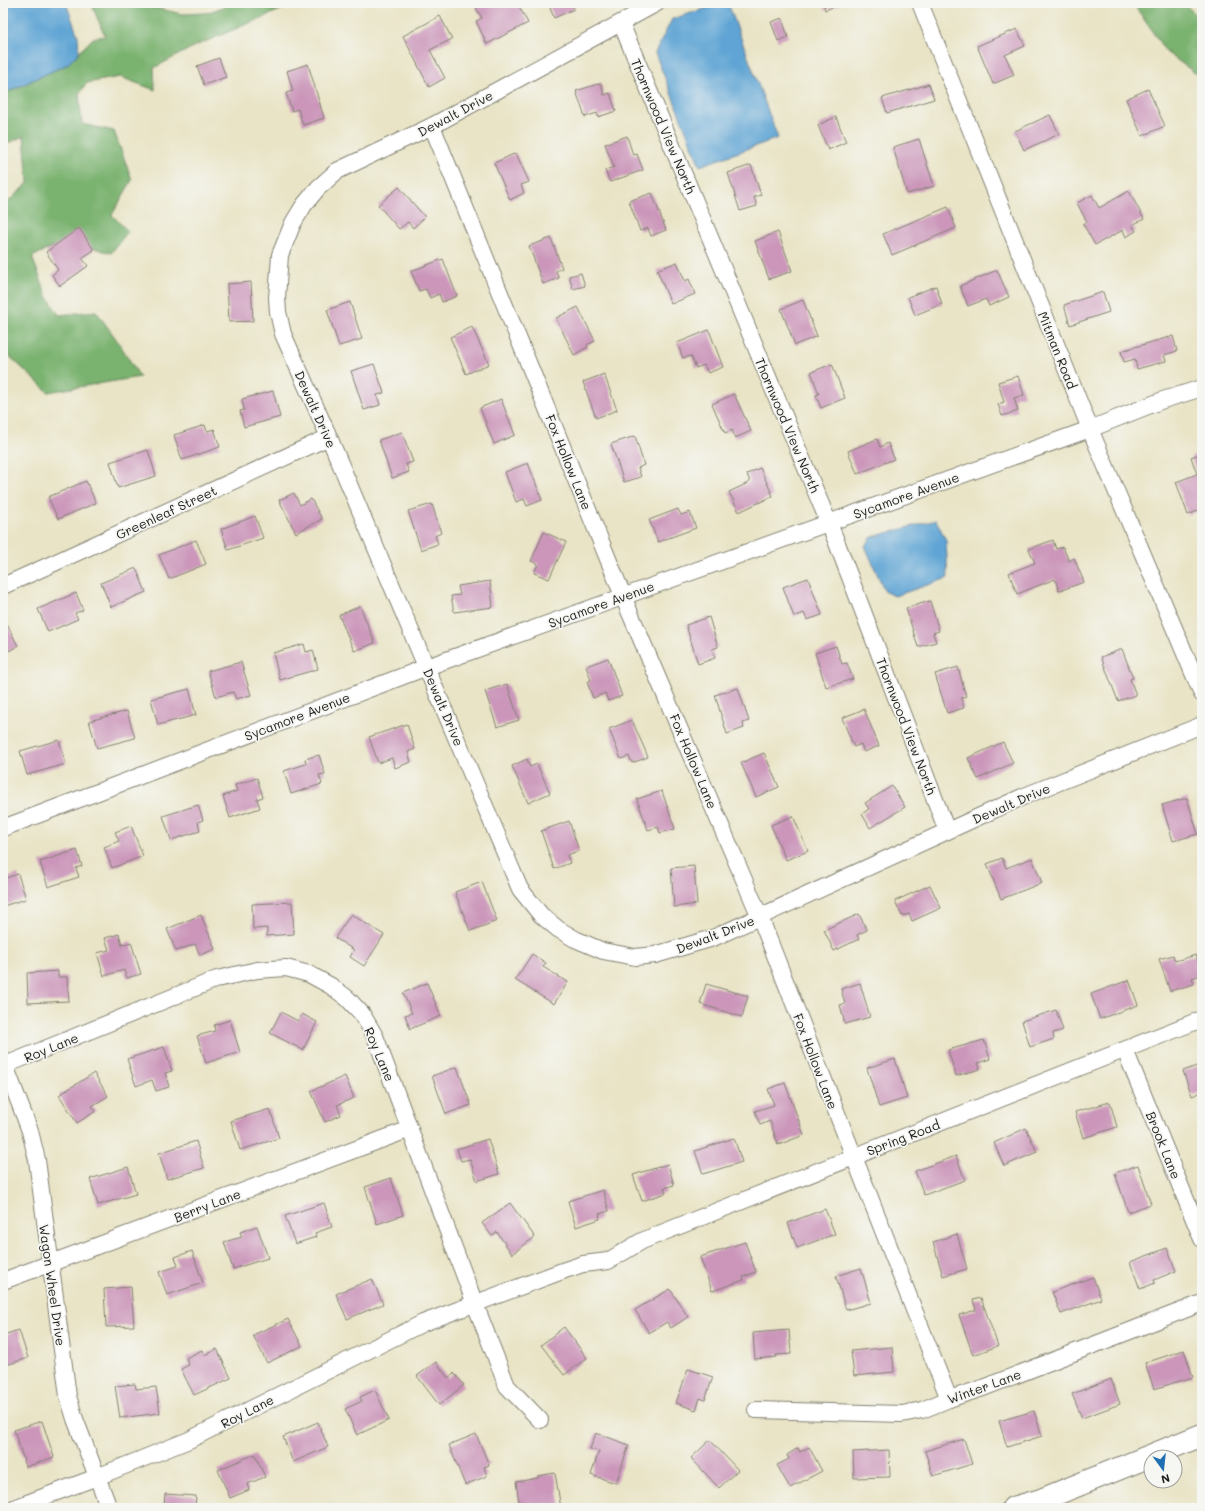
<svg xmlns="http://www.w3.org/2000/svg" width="1205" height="1511" font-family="Mali,sans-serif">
	<rect width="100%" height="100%" fill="#f6f6f2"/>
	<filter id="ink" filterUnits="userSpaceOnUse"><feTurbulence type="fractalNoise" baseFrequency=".025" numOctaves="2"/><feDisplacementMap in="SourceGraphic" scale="8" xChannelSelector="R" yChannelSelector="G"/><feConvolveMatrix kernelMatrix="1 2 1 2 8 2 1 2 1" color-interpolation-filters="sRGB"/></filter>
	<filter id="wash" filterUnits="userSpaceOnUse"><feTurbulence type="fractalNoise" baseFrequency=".012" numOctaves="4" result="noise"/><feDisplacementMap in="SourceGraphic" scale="16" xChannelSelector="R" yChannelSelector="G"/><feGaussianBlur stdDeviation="0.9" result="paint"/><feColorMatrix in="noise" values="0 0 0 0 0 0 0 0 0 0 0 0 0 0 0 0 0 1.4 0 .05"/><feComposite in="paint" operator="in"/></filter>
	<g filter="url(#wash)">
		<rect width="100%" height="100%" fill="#e9e4c6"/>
		<g fill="#7ab26f" stroke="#4b6746">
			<path d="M91,3H144L147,6L182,14L206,13L235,3H297L195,46L154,68L155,90L120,77L87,83L79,94L82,124L114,131L132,180L112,215L128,231L111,253L66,240L32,257L47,296L59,315L96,311L119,343L140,377L48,392L6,353L3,345V207L28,183L24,136L3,145V94L68,64L93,38L105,36Z"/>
			<path d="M1133,3H1184L1202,21V78L1166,52Z"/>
		</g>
		<g fill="#5ea4d4" stroke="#3d6078">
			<path d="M3,3H66L78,36L79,52L68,64L3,94Z"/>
			<path d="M723,3H728L778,138L700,166L655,53L672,19Z"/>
			<path d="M936,520L946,540L948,578L895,596L885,592L865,546L872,537Z"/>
		</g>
		<g id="blocks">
			<g fill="#cb96ba">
				<path d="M485,3H517L528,23L487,44L476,21L482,18L476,8Z"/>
				<path d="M548,3H581L573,7L574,9L554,18Z"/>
				<path d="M823,3H844L825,10Z"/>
				<path d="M440,16L452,39L430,50L445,78L429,87L403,36Z"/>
				<path d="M782,18L788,37L778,41L771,22Z"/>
				<path d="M1017,29L1025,46L1005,55L1014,75L993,84L977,46Z"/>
				<path d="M219,58L226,77L204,85L197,66Z"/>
				<path d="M308,64L324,118L303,125L298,109L292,111L286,93L293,91L287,71Z"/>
				<path d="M601,83L604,95L610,93L616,111L598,117L597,113L585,117L576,91Z"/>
				<path d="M929,84L934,99L887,113L882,98Z"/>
				<path d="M1148,89L1165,126L1142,136L1126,99Z"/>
				<path d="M1050,115L1059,134L1024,150L1015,131Z"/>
				<path d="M836,117L846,142L828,150L818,125Z"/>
				<path d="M627,136L633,155L637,154L643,170L610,182L605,170L614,167L605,144Z"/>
				<path d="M919,139L934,186L907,194L893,147Z"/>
				<path d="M516,153L529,182L521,185L524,193L510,200L494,163Z"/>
				<path d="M751,165L761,195L754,197L757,206L740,211L728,173Z"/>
				<path d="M399,187L425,217L413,228L408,222L399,229L378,205Z"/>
				<path d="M1129,191L1144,219L1132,225L1136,231L1126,237L1123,230L1095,245L1083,224L1087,222L1077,203L1092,195L1099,208Z"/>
				<path d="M652,193L666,230L651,236L648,228L640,231L629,201Z"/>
				<path d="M948,207L956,228L892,255L883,234Z"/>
				<path d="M79,228L94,250L82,258L88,266L60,286L52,275L58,270L46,252Z"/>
				<path d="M778,232L792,271L769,279L755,241Z"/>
				<path d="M551,238L562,268L556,271L559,278L543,284L529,246Z"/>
				<path d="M443,259L457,296L442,302L439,294L430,298L426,289L419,291L411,271Z"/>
				<path d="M677,262L685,281L689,279L695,294L671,304L657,270Z"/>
				<path d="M997,270L1009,297L989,306L986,299L968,306L960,286Z"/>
				<path d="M581,273L585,286L573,289L569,276Z"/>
				<path d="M251,282L253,321L229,322L227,284Z"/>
				<path d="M936,286L942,304L915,315L908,297Z"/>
				<path d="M1103,292L1109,312L1070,325L1064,305Z"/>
				<path d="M803,300L817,336L795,345L781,309Z"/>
				<path d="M350,302L362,339L339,346L327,310Z"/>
				<path d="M578,307L595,341L587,345L588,347L574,355L556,318Z"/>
				<path d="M472,327L489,364L466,374L450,337Z"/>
				<path d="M709,330L723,367L708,373L704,365L696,368L691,356L683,358L677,343Z"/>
				<path d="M1173,336L1177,351L1164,355L1166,361L1137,369L1135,359L1124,362L1121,351Z"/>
				<path d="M374,364L384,393L377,395L380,405L364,410L351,371Z"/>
				<path d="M832,364L845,398L821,408L816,395L819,394L811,372Z"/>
				<path d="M604,374L617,410L596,418L583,382Z"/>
				<path d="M1018,376L1024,395L1014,398L1018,411L1002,416L998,404L1004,402L998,382Z"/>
				<path d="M273,391L280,417L244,427L240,411L244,410L242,399Z"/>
				<path d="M734,394L751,431L735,438L732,430L725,433L712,404Z"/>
				<path d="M501,399L515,435L494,444L480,408Z"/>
				<path d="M205,425L207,431L214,429L220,447L182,460L174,435Z"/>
				<path d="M402,432L413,462L406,464L409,472L392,478L379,440Z"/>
				<path d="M635,436L644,465L638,468L641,477L624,482L611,444Z"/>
				<path d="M877,439L880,447L888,443L894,459L857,474L848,451Z"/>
				<path d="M148,450L156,476L118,488L110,462Z"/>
				<path d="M1202,453V509L1188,515L1176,482L1197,474L1191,457Z"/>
				<path d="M528,463L542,500L527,506L524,499L516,502L505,472Z"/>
				<path d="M760,468L773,496L739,512L729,492L750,482L747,474Z"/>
				<path d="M86,481L96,503L58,519L48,497Z"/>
				<path d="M294,493L300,505L311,499L322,519L296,533L279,500Z"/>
				<path d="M432,504L441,533L435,536L438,544L421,550L408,511Z"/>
				<path d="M678,509L681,515L690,512L696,528L658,542L649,520Z"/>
				<path d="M255,516L263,538L228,550L221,529Z"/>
				<path d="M544,532L566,542L549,579L534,573L538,564L531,561Z"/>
				<path d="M196,540L206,564L169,579L159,555Z"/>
				<path d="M1053,540L1056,549L1063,547L1069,561L1074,558L1084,582L1059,591L1055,579L1017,594L1009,573L1035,563L1029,549Z"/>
				<path d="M136,568L146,592L111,607L101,583Z"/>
				<path d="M808,578L822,615L807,620L804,613L794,617L783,587Z"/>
				<path d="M490,581L493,607L454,612L451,596L460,595L458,586Z"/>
				<path d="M76,593L83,610L75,613L78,619L48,632L38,609Z"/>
				<path d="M930,601L939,631L933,633L936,642L918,647L906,608Z"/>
				<path d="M360,606L375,643L354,651L339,615Z"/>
				<path d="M709,617L718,647L712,649L715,658L698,664L686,625Z"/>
				<path d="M7,624L18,646L3,654V626Z"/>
				<path d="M304,644L306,652L313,650L318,669L280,680L273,653Z"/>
				<path d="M836,646L842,664L847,663L853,679L826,687L815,653Z"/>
				<path d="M1122,649L1133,678L1130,679L1136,695L1118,701L1101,657Z"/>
				<path d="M608,658L622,696L608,701L605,693L593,698L587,682L591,680L586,666Z"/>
				<path d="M241,662L251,695L236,699L233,692L216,697L208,671Z"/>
				<path d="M958,667L966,697L961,698L964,708L947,713L935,674Z"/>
				<path d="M507,684L519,720L497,727L485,691Z"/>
				<path d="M738,688L749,721L743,723L744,728L727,734L715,695Z"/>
				<path d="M189,689L196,715L158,725L151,699Z"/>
				<path d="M864,709L879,746L864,752L861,744L854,747L842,718Z"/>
				<path d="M127,711L135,738L97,748L89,721Z"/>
				<path d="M632,720L648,757L632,763L629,756L621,759L609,729Z"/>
				<path d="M407,724L415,749L408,752L411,762L395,768L392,758L378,763L369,737Z"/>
				<path d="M59,740L66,764L27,775L20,751Z"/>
				<path d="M1003,742L1013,763L978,779L968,758Z"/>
				<path d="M764,753L779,787L756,797L741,763Z"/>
				<path d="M319,755L325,774L319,775L322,784L291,794L284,771L306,764L305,759Z"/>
				<path d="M527,759L530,767L537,764L550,793L528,803L512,766Z"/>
				<path d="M257,778L263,797L257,799L260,808L230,818L223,796L237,791L235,785Z"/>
				<path d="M892,786L905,807L870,828L862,814L869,809L865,803Z"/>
				<path d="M662,791L675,829L660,833L658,827L648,830L637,799Z"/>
				<path d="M1187,798L1198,834L1173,841L1162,805Z"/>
				<path d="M198,805L203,820L198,822L200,831L171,840L163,816Z"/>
				<path d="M793,816L808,851L786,860L771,825Z"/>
				<path d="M569,821L579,851L567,855L570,863L554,869L541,831Z"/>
				<path d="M131,826L143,856L112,868L104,847L119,841L115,832Z"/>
				<path d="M77,850L82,866L76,868L79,877L48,887L40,862Z"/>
				<path d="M1002,858L1006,868L1032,858L1042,883L1001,899L987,864Z"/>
				<path d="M694,866L697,904L674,907L671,868Z"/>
				<path d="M18,874L26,899L3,906V879Z"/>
				<path d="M482,882L497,921L470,931L455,892Z"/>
				<path d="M930,885L941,908L912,921L909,914L902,916L895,901Z"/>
				<path d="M292,902L294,934L267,936V928L253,929L252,904Z"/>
				<path d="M351,914L384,935L364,966L350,957L354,950L335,938Z"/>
				<path d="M859,914L867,930L857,935L859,939L834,951L824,930Z"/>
				<path d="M201,915L215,949L200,955L195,944L176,951L167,929Z"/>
				<path d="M119,934L122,945L131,942L141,974L127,978L124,970L104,976L97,953L109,950L105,938Z"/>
				<path d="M532,954L546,963L543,967L568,982L554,1004L515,980Z"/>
				<path d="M1173,955L1175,961L1196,955L1202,975L1192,978L1194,984L1170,991L1159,959Z"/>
				<path d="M58,971V977H67L69,1001L28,1003L27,973Z"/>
				<path d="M1129,980L1138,1005L1100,1019L1091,994Z"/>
				<path d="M427,983L441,1016L410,1029L405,1015L412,1013L403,993Z"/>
				<path d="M860,983L870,1017L845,1024L840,1005L845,1004L841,989Z"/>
				<path d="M706,984L748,996L742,1017L700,1004Z"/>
				<path d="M1056,1010L1063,1030L1053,1033L1054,1039L1030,1047L1022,1021Z"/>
				<path d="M281,1012L298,1021L302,1014L317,1022L303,1050L270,1033Z"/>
				<path d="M230,1020L240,1052L206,1063L197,1036L215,1031L214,1025Z"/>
				<path d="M984,1040L990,1059L978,1063L980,1069L956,1076L948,1050Z"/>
				<path d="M164,1047L172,1071L165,1073L169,1087L156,1091L152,1080L136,1086L127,1059Z"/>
				<path d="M895,1059L907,1098L879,1107L867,1068Z"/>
				<path d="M1202,1064V1092L1192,1096L1183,1071Z"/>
				<path d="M457,1067L471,1105L446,1114L432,1076Z"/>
				<path d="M94,1073L108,1096L92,1106L96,1111L77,1123L59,1095Z"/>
				<path d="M345,1076L354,1098L337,1105L341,1115L325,1122L311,1091Z"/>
				<path d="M785,1083L804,1135L778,1145L770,1121L760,1125L755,1111L774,1105L768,1089Z"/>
				<path d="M1110,1102L1117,1127L1083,1138L1075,1112Z"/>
				<path d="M270,1109L279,1138L240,1150L231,1121Z"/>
				<path d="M1026,1128L1037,1152L1004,1166L994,1143Z"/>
				<path d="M734,1138L742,1162L703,1174L695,1151Z"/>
				<path d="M488,1139L499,1174L477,1181L470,1159L461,1161L457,1149Z"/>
				<path d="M196,1141L204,1168L167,1179L159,1153Z"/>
				<path d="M956,1156L965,1180L924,1195L915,1171Z"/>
				<path d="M668,1164L674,1185L664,1188L666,1193L642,1201L633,1175Z"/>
				<path d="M1138,1165L1151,1204L1128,1212L1115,1173Z"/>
				<path d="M128,1167L136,1194L98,1205L90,1179Z"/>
				<path d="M391,1178L403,1215L377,1224L365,1187Z"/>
				<path d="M603,1190L609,1211L599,1214L600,1219L576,1227L568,1201Z"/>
				<path d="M324,1203L332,1227L315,1233L316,1237L295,1244L285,1216Z"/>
				<path d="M510,1203L535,1237L512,1254L497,1232L492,1236L482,1223Z"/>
				<path d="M825,1209L835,1234L797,1248L788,1223Z"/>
				<path d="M257,1226L268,1258L233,1269L224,1242L242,1237L240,1232Z"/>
				<path d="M957,1234L967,1269L943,1276L933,1242Z"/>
				<path d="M745,1242L756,1272L743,1277L744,1280L712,1291L700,1257Z"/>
				<path d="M1167,1248L1176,1271L1154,1280L1155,1283L1140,1289L1130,1262Z"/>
				<path d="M192,1251L203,1283L167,1295L159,1272L178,1266L175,1257Z"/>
				<path d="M861,1268L871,1303L846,1310L836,1276Z"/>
				<path d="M1093,1277L1101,1299L1061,1314L1052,1292Z"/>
				<path d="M372,1279L383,1304L347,1319L336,1294Z"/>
				<path d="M131,1287L134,1326L106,1327L104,1289Z"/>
				<path d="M670,1289L688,1317L671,1328L667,1322L649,1333L635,1310Z"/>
				<path d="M981,1298L998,1346L973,1355L959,1315L976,1310L973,1300Z"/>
				<path d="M288,1319L302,1346L267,1363L253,1335Z"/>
				<path d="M564,1327L587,1358L564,1375L541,1345Z"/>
				<path d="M19,1330L28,1358L3,1366V1335Z"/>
				<path d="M789,1330L791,1354L776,1355L777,1357L755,1359L753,1333Z"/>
				<path d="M892,1347L894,1372L854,1376L851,1351Z"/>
				<path d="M217,1349L231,1378L194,1395L181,1369L189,1365L186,1358L202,1350L204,1355Z"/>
				<path d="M1184,1350L1193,1377L1154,1389L1145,1363Z"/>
				<path d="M436,1362L448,1378L454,1373L464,1385L439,1405L417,1376Z"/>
				<path d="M688,1369L713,1377L705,1400L700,1398L696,1410L676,1403Z"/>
				<path d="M1111,1379L1120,1404L1082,1418L1072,1394Z"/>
				<path d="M135,1384L136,1389L156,1387L160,1413L120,1418L115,1386Z"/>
				<path d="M375,1390L389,1420L357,1435L345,1409L362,1401L360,1397Z"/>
				<path d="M1034,1411L1042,1436L1007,1447L999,1421Z"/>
				<path d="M42,1421L54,1457L26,1467L14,1430Z"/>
				<path d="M318,1422L328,1447L293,1462L283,1437Z"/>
				<path d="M596,1433L629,1445L616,1483L591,1475L599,1451L590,1449Z"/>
				<path d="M476,1434L489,1465L484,1467L487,1476L465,1485L449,1445Z"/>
				<path d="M964,1439L972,1464L933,1476L925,1451Z"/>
				<path d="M710,1440L738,1470L719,1488L691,1458Z"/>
				<path d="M809,1447L822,1471L790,1488L777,1465L789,1459L787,1455L798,1448L800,1452Z"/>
				<path d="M889,1450L890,1477L854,1478L853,1452Z"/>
				<path d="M255,1454L265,1477L247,1484L249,1490L230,1498L218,1470Z"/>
				<path d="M555,1473L561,1508H520L516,1482L538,1478V1476Z"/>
				<path d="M165,1494L196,1496L195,1508H164Z"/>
			</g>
		</g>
	</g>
	<g filter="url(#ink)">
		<use href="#blocks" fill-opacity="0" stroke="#828071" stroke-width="1"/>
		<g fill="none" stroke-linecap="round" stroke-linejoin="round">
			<g stroke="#828071" stroke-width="18">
				<g id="street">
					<path d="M657,3L432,126L337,171L318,188L304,205L293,223L280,255L277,298L278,312L283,334L329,437L520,889L541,915L558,929L575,939L603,951L635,957L655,955L713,938L1022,797L1202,725"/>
					<path d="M920,3L1090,429L1202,694"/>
					<path d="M621,23L835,538L947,831"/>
					<path d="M432,126L630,613L760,917L949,1399"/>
					<path d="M3,586L52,564L329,437"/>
					<path d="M3,828L427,667L1090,429L1163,400L1202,388"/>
					<path d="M1125,1050L1202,1239"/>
					<path d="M3,1060L30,1131L37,1160L68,1396L75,1419L109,1508"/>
					<path d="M3,1066L217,979L257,970L286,968L309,974L331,986L347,998L362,1014L375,1036L475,1304L507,1386L540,1420"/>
					<path d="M3,1281L410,1129"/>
					<path d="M756,1410L902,1414L922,1410L949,1399L980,1389L1202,1303"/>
					<path d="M14,1508L97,1477L189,1440L423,1323L565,1270L583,1264L608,1261L642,1241L659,1234L1202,1019"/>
				</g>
			</g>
			<g stroke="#828071" stroke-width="24">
				<path id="secondary" d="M1013,1508L1041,1500L1202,1435"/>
			</g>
			<use href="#street" stroke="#fff" stroke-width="16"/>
			<use href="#secondary" stroke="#fff" stroke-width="22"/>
		</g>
	</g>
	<g text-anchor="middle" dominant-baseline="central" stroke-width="3.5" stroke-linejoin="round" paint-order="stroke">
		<g font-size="13" fill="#1c1c1c" stroke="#f6f6f2">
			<text transform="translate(455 113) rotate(-28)">Dewalt Drive</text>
			<text transform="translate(664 126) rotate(67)">Thornwood View North</text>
			<text transform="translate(1058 350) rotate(68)">Mitman Road</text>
			<text transform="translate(316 409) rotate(66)">Dewalt Drive</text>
			<text transform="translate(788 425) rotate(67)">Thornwood View North</text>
			<text transform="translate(569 462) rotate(68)">Fox Hollow Lane</text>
			<text transform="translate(906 495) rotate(-20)">Sycamore Avenue</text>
			<text transform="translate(166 512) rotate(-25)">Greenleaf Street</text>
			<text transform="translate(601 604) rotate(-20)">Sycamore Avenue</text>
			<text transform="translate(444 707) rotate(67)">Dewalt Drive</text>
			<text transform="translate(297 716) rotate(-21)">Sycamore Avenue</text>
			<text transform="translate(907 726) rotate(69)">Thornwood View North</text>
			<text transform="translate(694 761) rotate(67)">Fox Hollow Lane</text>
			<text transform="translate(1011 803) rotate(-23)">Dewalt Drive</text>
			<text transform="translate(715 934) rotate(-21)">Dewalt Drive</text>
			<text transform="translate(51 1047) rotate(-22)">Roy Lane</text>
			<text transform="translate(380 1054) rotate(67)">Roy Lane</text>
			<text transform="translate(816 1061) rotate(69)">Fox Hollow Lane</text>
			<text transform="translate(903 1137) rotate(-21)">Spring Road</text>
			<text transform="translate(1164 1145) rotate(68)">Brook Lane</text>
			<text transform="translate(207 1205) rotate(-21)">Berry Lane</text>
			<text transform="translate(53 1285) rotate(82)">Wagon Wheel Drive</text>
			<text transform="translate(984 1386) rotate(-20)">Winter Lane</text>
			<text transform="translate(247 1411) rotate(-27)">Roy Lane</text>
		</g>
	</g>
	<rect width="1205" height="1511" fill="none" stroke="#f6f6f2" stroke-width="16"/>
	<g transform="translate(1163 1469) rotate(165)"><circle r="19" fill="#f6f6f2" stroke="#9f9f9c"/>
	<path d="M0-3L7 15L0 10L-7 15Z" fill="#1f6fb2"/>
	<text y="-6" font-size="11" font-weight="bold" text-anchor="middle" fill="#1c1c1c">N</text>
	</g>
</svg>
